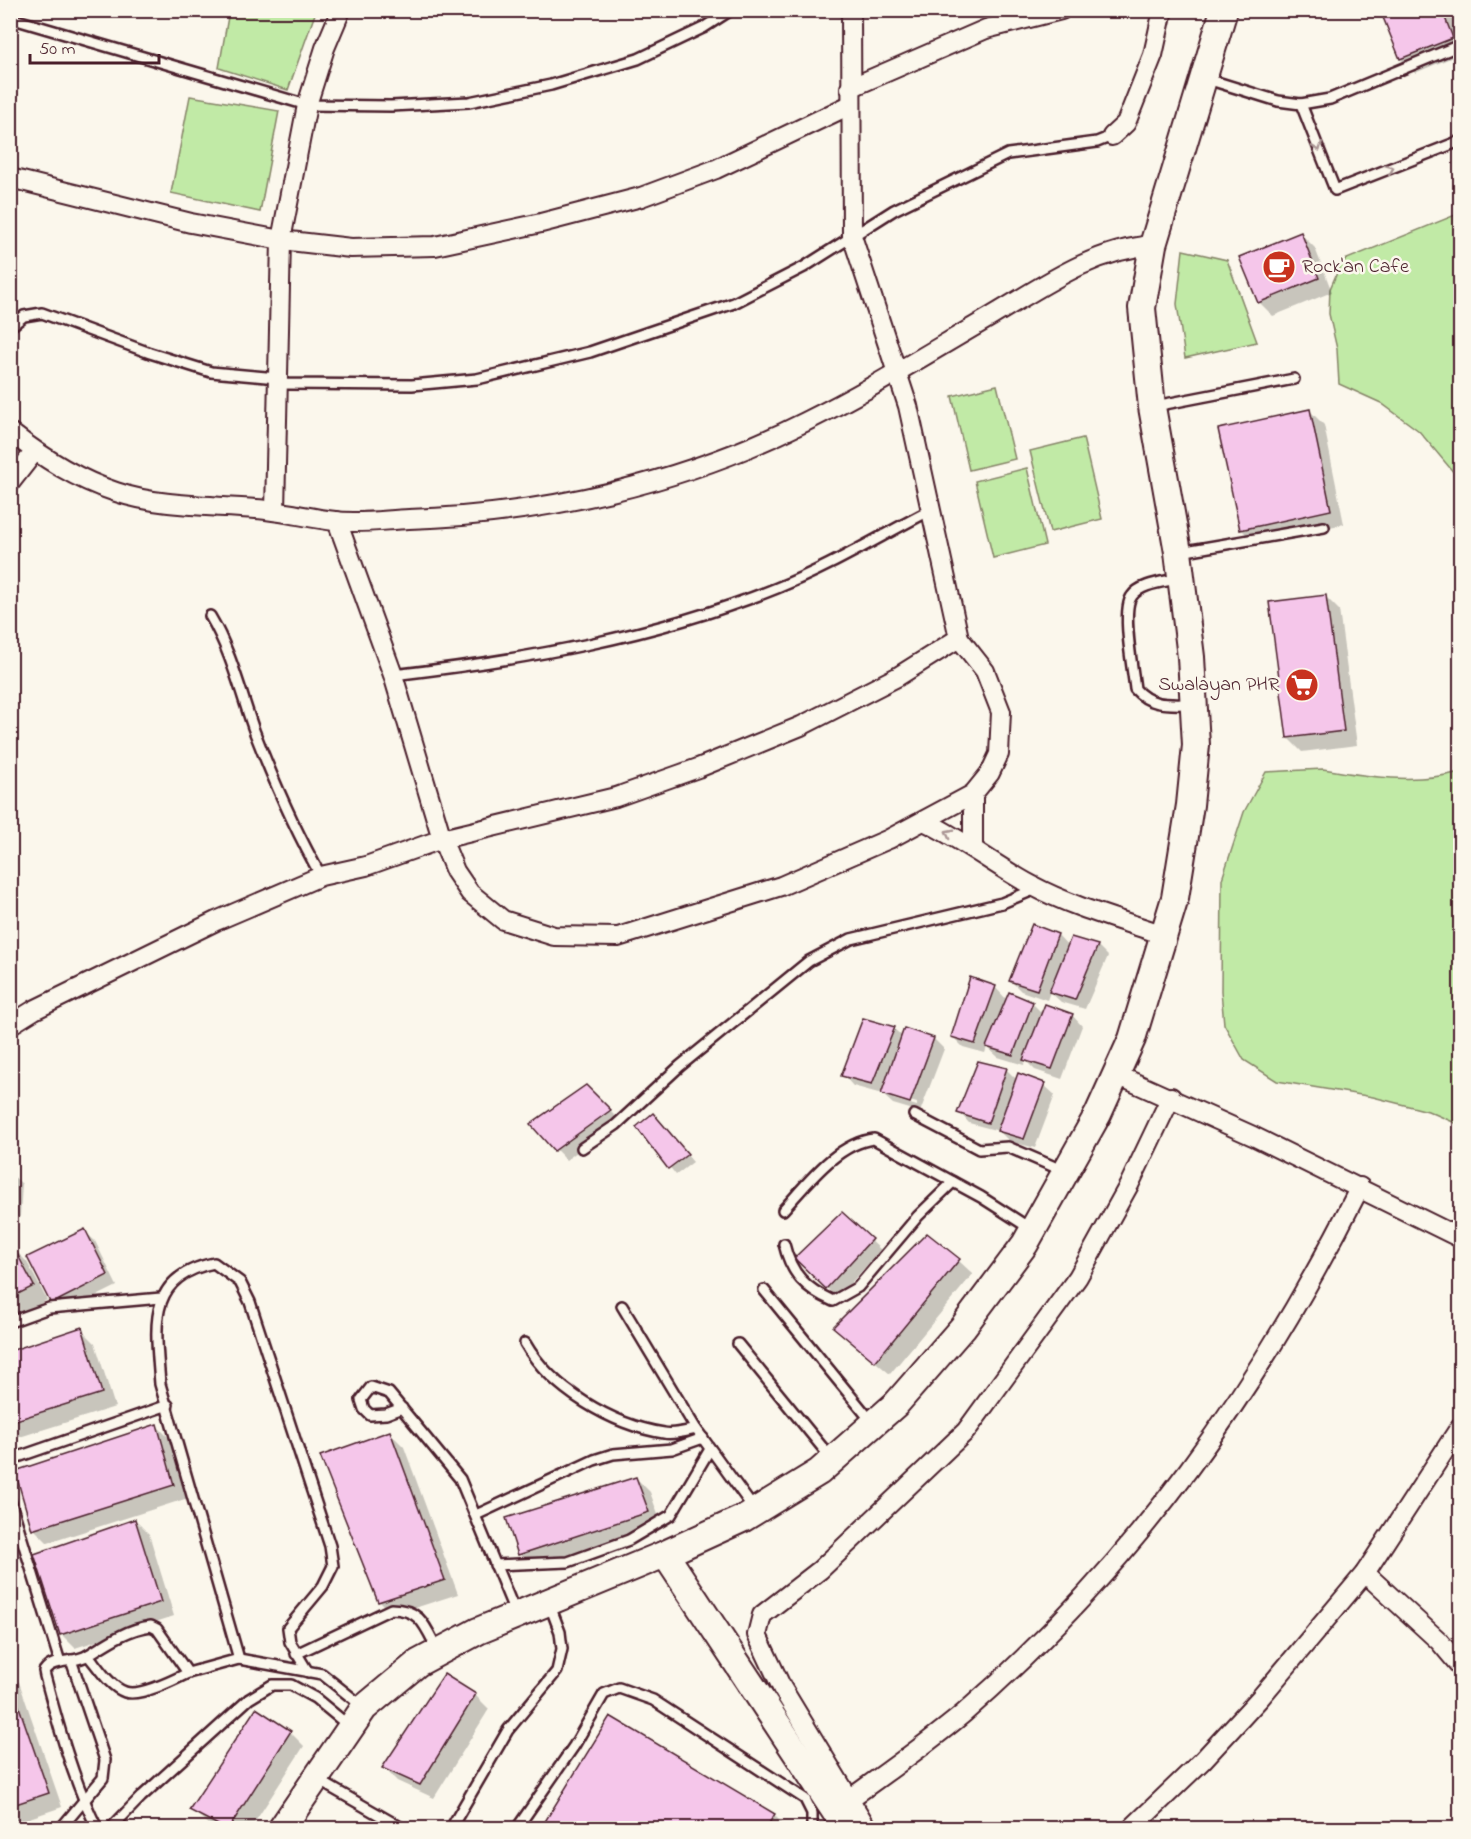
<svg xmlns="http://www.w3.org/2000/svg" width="1471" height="1839" font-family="'Indie Flower',sans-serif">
	<rect width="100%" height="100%" fill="#fbf7ec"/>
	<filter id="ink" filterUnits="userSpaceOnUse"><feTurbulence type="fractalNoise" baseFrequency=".0167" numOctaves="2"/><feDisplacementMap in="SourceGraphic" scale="12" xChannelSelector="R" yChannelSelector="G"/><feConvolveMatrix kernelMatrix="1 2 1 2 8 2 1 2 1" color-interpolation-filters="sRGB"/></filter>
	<g filter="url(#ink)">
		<g fill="#c1eaa6" stroke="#868468" stroke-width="1.5">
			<path d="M229,11H316L288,90L219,68Z"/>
			<path d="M190,96L279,111L260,212L171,193Z"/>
			<path d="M1460,213V480L1419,431L1381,403L1339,384L1337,349L1329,314L1330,289L1342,261Z"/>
			<path d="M1183,250L1227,260L1257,342L1185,358L1177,304Z"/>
			<path d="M997,385L1015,459L969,470L952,396Z"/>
			<path d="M1083,438L1102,519L1050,532L1030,451Z"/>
			<path d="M1027,468L1045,545L993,558L975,481Z"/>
			<path d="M1323,769C1370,777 1414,784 1460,772V1125L1428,1111L1373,1097L1277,1081L1244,1060L1224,1024L1221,991L1222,879L1244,812L1266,772Z"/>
		</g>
		<g fill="#0003" fill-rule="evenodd">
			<path d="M1381,10H1449L1460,38V54L1415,73L1401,59Z"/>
			<path d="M1301,234L1315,248L1332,292L1273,316L1259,302Z"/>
			<path d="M1310,411L1324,425L1344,524L1255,543L1241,529Z"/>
			<path d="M1325,596L1339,610L1357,745L1302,752L1288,738Z"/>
			<path d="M1058,935L1069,947L1098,946L1108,956L1085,1009L1061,1002L1050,992L1047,1000L1021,991L1011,981Z"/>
			<path d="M995,987L1007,1000L1032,1003L1043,1014L1072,1015L1082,1026L1062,1079L1035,1070L1025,1060L1024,1065L998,1057L987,1047L985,1053L963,1047L953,1037Z"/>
			<path d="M894,1029L903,1037L934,1039L944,1049L920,1112L893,1104L882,1094L853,1086L843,1075ZM893,1096L917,1103V1106L893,1099Z"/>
			<path d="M979,1062L1007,1070L1017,1080L1019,1075L1044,1085L1055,1095L1035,1148L1009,1141L999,1131L969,1123L959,1112Z"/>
			<path d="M586,1087L620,1121L566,1160L532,1125Z"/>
			<path d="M659,1122L693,1162L676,1175L638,1127Z"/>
			<path d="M10,1173L22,1184L20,1217H10Z"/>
			<path d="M842,1214L881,1250L837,1298L797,1258Z"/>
			<path d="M84,1231L95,1241L117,1286L63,1313L52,1303Z"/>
			<path d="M13,1248L27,1262L47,1300L10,1320V1249Z"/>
			<path d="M959,1261L973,1274L890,1374L835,1328Z"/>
			<path d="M81,1329L95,1343L115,1407L10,1440V1352Z"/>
			<path d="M157,1426L171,1440L188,1498L48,1543L34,1529L16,1472Z"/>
			<path d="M390,1433L404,1447L458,1594L393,1615L379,1601Z"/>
			<path d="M636,1478L650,1492L662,1526L534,1568L520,1554Z"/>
			<path d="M135,1520L149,1534L174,1616L75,1648L61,1634Z"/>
			<path d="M10,1674L19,1682L62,1807L12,1824Z"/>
			<path d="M475,1695L489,1709L434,1798L397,1781L384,1768Z"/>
			<path d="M611,1718L774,1815L787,1828H543Z"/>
			<path d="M290,1732L304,1746L251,1828H214L191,1810Z"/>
		</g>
		<g fill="#f5c6ea" stroke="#4a1f2b" stroke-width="1.5">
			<path d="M1380,10H1442L1453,38L1400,59Z"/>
			<path d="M1301,232L1319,278L1258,303L1239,257Z"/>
			<path d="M1310,409L1331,510L1240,530L1218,429Z"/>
			<path d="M1326,595L1344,731L1287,738L1269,602Z"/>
			<path d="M1032,924L1058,934L1037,990L1009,981Z"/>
			<path d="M1071,937L1098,945L1075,1000L1049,992Z"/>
			<path d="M970,977L996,986L975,1044L951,1037Z"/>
			<path d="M1009,992L1033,1002L1013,1055L986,1047Z"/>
			<path d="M1045,1004L1073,1014L1052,1069L1023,1060Z"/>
			<path d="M863,1018L895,1027L872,1084L841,1076Z"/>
			<path d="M904,1028L934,1038L910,1103L881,1094Z"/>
			<path d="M978,1061L1007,1068L988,1123L957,1113Z"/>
			<path d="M1018,1073L1045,1083L1024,1139L997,1131Z"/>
			<path d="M586,1085L611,1110L554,1151L530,1124Z"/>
			<path d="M653,1113L688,1154L668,1169L636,1127Z"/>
			<path d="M842,1212L872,1239L826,1289L794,1258Z"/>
			<path d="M85,1229L108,1275L51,1304L27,1257Z"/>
			<path d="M927,1233L960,1259L875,1362L833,1327Z"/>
			<path d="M13,1246L34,1286L10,1298V1247Z"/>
			<path d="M82,1327L102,1393L10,1422V1351Z"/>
			<path d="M157,1424L174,1485L32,1530L15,1471Z"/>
			<path d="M390,1431L445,1580L378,1602L320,1456Z"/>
			<path d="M636,1477L649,1512L518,1555L506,1518Z"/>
			<path d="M135,1519L161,1602L60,1635L34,1554Z"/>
			<path d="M444,1674L476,1694L420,1785L382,1768Z"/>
			<path d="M10,1681L49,1793L10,1806Z"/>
			<path d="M256,1708L291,1731L229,1828H224L189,1810Z"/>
			<path d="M610,1716L775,1814L766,1828H541Z"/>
		</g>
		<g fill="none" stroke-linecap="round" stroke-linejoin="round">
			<g stroke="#4a1f2b" stroke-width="14">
				<g id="lane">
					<path d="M10,18L307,105L391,106L469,102L551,85L638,59L703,28L731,10"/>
					<path d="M1204,78L1278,101L1301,104L1330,99L1460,45"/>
					<path d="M1301,104L1335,190L1460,141"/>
					<path d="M10,327L24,316L42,313L150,353L211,372L277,378L285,384L412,385L477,379L590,352L734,303L804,267L894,210L1008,154L1097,142L1112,136"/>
					<path d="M1155,406L1294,379"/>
					<path d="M1180,552L1324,527"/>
					<path d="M1180,578C1166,582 1141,583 1132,596C1121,609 1133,670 1135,689C1151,707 1169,704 1191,704"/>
					<path d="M210,616C231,651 241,694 255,733C274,782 295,830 321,876"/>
					<path d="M393,675C523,660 656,637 777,588C830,567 880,536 931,510"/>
					<path d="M914,1115L979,1149L1008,1147L1064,1171"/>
					<path d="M582,1148L616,1125L680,1066L809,961L851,939L1002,903L1038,888"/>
					<path d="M783,1210C807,1184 837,1143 874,1139L981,1197L1031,1229"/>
					<path d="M784,1244C791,1274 806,1289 833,1301L858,1287L918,1216L953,1182"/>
					<path d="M764,1290L872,1422"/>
					<path d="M622,1306L696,1429L754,1509"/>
					<path d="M10,1322L49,1308L161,1298"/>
					<path d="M525,1343C551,1389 612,1425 664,1433C674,1435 687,1431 696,1429"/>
					<path d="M738,1344L831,1458"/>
					<path d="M402,1408L386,1414L370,1415L364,1409L361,1400L371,1387L389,1393L460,1479L515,1612"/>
					<path d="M10,1457H18L168,1405"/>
					<path d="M10,1500L60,1662"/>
					<path d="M476,1515L594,1460L613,1454L672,1449L703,1438"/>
					<path d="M495,1565L568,1562L629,1540L671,1515L710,1449"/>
					<path d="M296,1654L391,1609C421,1609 425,1626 438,1651"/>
					<path d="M88,1655C98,1667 110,1687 125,1692C140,1697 174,1680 188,1673"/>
					<path d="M239,1659L160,1384C156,1328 145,1277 214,1263L240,1282L250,1302L330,1546L333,1566L323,1586L288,1628L290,1642L308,1672"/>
					<path d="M318,1780L402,1828"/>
					<path d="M61,1828L103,1778L105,1760L71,1660"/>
					<path d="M97,1828C73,1780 59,1728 45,1676L44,1671C54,1657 75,1664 88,1655C107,1643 127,1629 151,1626L157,1629L188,1673L239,1659L322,1674L362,1706"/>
					<path d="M111,1828L141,1797L249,1699L272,1685H291L315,1698L349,1726"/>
					<path d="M451,1828L508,1730L557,1671L562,1649L560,1632L549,1603"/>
					<path d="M517,1828L574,1746L604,1694L619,1688L653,1700L805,1799L812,1813V1828"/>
				</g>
			</g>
			<g stroke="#4a1f2b" stroke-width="22">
				<g id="street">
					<path d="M850,88L986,29L1061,10"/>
					<path d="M1112,136L1126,123L1153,55L1163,10"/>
					<path d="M10,178L191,223L281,240L351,248L435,246L541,223L641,197L716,169L850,105"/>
					<path d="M10,432C43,458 76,479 116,492C160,507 211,505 256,509C283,511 309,518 335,521C359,524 385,520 409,519C544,515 683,483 805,422C870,390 930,352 992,316C1043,286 1092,250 1153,245"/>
					<path d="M10,483L35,451"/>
					<path d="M275,511L281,240L307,105L325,48L341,10"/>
					<path d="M337,521L393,675L442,839L455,871L470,893L503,920L554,936L618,937L781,886L889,839L973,794L990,773L999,754L1001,712L985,671L959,638L908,406L852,236L851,10"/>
					<path d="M924,821C962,839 994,865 1031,885C1072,907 1120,920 1164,935"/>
					<path d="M973,848V794"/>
					<path d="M10,1025L34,1010L216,921L321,876L366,866L442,839L616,797L698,768L801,726L897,677L959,638"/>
					<path d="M1115,1074L1253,1136L1460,1238"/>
					<path d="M1365,1573L1439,1641L1460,1666"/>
					<path d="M848,1800C887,1772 927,1744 964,1713C1136,1563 1258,1390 1360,1187"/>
					<path d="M867,1828L782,1688L757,1635L762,1615L820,1570L966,1431L1078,1277L1129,1185L1171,1097"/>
					<path d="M1132,1828L1203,1760L1260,1698L1365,1573L1460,1427"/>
				</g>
			</g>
			<g stroke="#4a1f2b" stroke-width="30">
				<g id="secondary">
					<path d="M665,1554L846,1828"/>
					<path d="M282,1828L364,1708L418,1663L478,1631L665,1554L744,1518L819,1472L896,1404L963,1327L1025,1244L1098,1114L1132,1039L1175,898L1190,805L1196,745L1191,657L1178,552L1152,407L1142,308L1153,245L1224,10"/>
				</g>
			</g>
			<use href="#lane" stroke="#fbf7ec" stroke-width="9"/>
			<use href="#street" stroke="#fbf7ec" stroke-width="18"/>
			<use href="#secondary" stroke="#fbf7ec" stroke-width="26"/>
		</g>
		<defs><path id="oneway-chevron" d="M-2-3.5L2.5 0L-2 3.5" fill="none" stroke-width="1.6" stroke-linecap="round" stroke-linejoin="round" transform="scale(1.5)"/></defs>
		<g stroke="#ab9695">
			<use href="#oneway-chevron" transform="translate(1318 147) rotate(68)"/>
			<use href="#oneway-chevron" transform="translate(1390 169) rotate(-22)"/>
			<use href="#oneway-chevron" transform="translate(949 833) rotate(-152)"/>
		</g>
	</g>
	<defs>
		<g id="cafe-disc" transform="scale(1.725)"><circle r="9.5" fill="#c8321e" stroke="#fbf7ec"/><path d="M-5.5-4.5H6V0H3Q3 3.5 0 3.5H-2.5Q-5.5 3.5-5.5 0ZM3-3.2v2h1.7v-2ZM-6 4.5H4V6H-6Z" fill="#fff"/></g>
		<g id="supermarket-disc" transform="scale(1.725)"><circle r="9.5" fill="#c8321e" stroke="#fbf7ec"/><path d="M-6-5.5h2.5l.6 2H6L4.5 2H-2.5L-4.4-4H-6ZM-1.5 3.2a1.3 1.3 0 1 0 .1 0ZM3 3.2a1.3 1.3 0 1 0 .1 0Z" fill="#fff"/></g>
	</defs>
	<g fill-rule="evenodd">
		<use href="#cafe-disc" x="1279" y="267"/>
		<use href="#supermarket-disc" x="1302" y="685"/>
	</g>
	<g text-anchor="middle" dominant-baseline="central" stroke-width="5" stroke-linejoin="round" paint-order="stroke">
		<g font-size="20" fill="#4a1f2b" stroke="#fbf7ec" text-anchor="start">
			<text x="1302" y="267">Rock'an Cafe</text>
			<text x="1279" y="685" text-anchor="end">Swalayan PHR</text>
		</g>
	</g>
	<rect width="1471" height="1839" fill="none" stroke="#fbf7ec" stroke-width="36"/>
	<rect x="18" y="18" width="1435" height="1803" fill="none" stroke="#4a1f2b" stroke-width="2" filter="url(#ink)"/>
	<path d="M30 54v9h129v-9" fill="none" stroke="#4a1f2b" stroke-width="3"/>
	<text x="39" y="54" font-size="18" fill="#4a1f2b" stroke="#fbf7ec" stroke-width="4.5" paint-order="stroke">50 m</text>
</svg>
